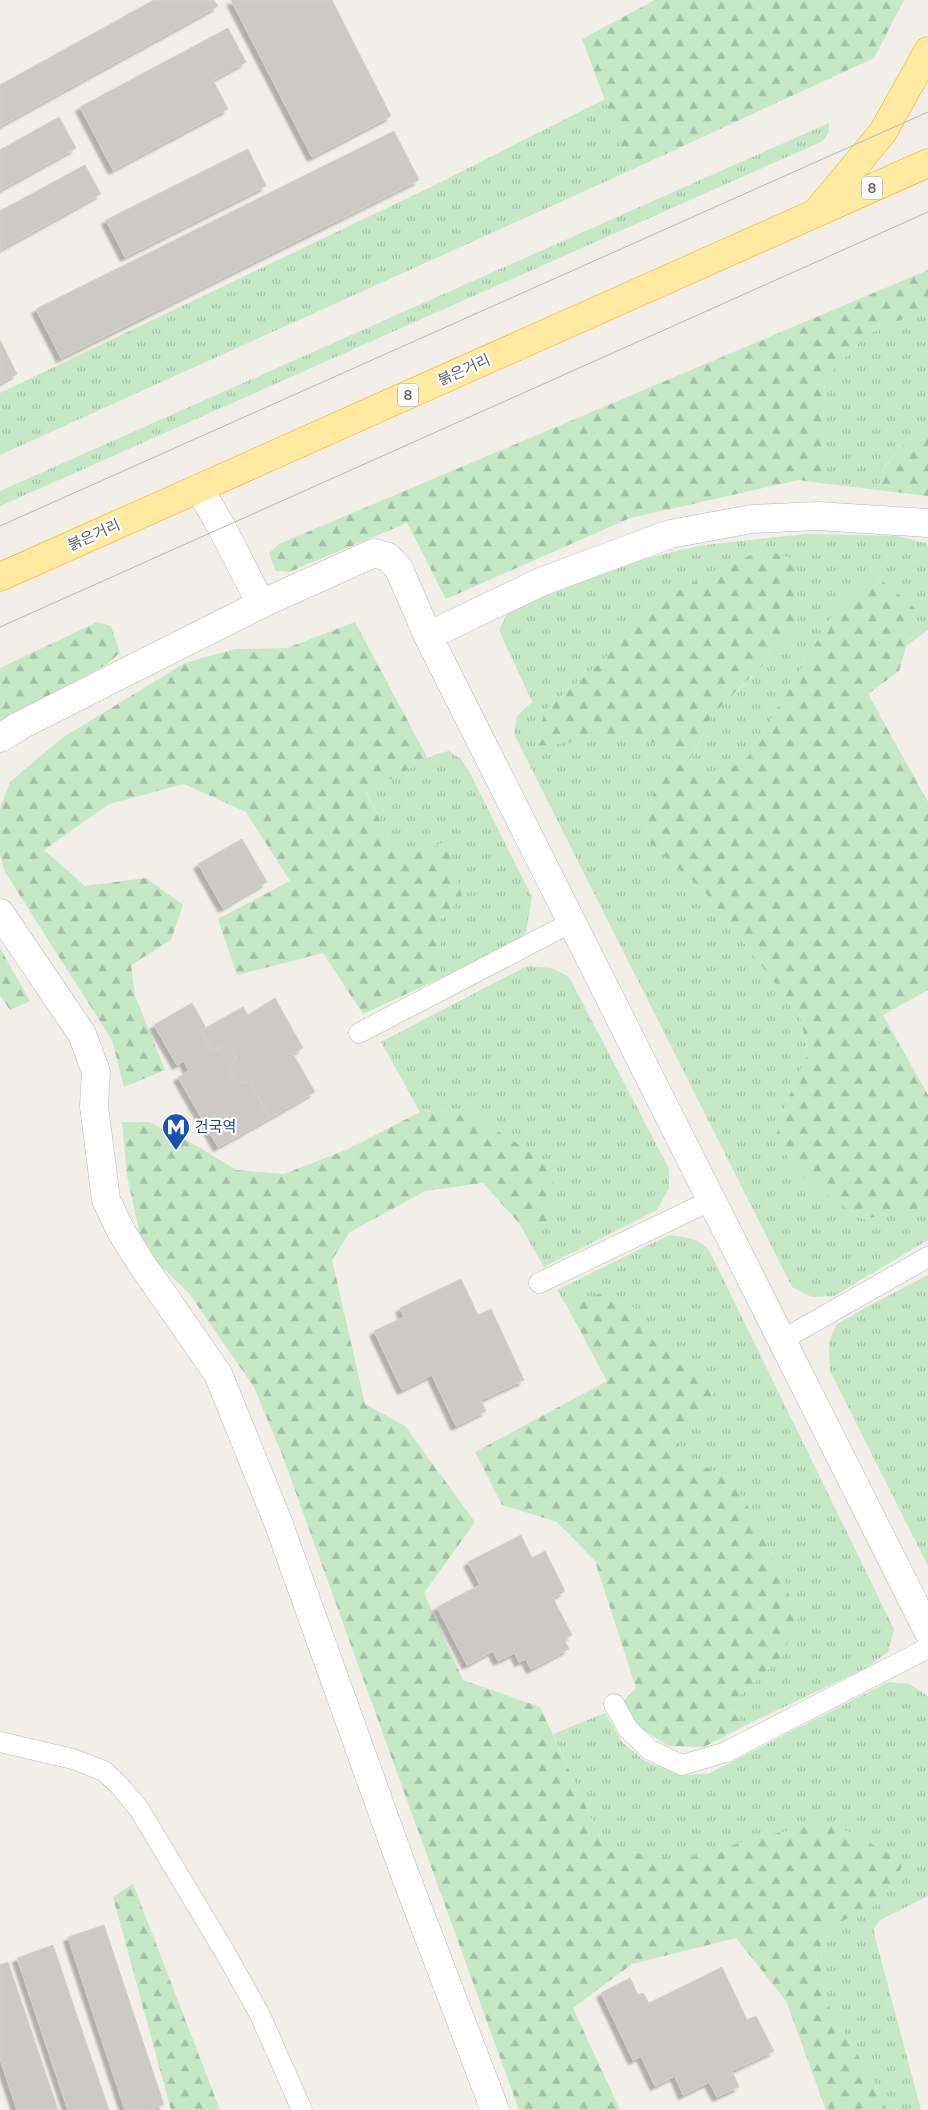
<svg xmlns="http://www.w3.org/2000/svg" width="928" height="2110" font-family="'Nunito Sans','Noto Sans KR',sans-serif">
	<defs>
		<pattern id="grass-tufts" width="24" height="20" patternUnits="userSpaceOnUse" patternTransform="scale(1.25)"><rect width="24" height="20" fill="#c5e8c5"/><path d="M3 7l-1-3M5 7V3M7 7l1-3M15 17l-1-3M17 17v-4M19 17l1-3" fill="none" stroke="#a3c0a4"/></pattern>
		<pattern id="forest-firs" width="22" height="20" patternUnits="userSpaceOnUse" patternTransform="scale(1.25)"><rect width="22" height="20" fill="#c5e8c5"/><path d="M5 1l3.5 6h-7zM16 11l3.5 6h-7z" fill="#a3c0a4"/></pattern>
		<filter id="shadow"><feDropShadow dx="-4.5" dy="4.5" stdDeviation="1" flood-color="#0004"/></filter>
	</defs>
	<rect width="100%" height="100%" fill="#f1efe8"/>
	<g fill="url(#grass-tufts)">
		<path d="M605,99L631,170L0,455V393L435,185Z"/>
		<path d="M829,123V131L823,141L0,506V491Z"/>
		<path d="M928,308V425L906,442L884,467L878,490L821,483L825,379L866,335Z"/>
		<path d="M804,534L897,536L925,543L928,545V630L906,646L917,610L878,577L840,603L748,757L707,784L689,763L712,715L753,676L761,550L692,583L637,617L603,661L544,711L538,746L636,735L673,752L655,786L642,836L704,891L800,1015L808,1054L789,1096L776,1136L797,1173L863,1219L928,1207V1240L834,1296L812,1297L792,1287L514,734L517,716L532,702L499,630L506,616L519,605L597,570L698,546Z"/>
		<path d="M449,751L461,759L470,773L532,897L526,932L516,941L441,978V919L448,842L398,856L366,791L436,754Z"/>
		<path d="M527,966L552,968L569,977L669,1169V1188L657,1210L544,1267L519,1223L552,1227L464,1109L420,1112L381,1042Z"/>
		<path d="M669,1235C685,1237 698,1238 709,1250L894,1629L888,1652L866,1668L744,1726L729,1705L782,1657L799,1617L756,1520L733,1481L708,1468L683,1464L677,1436L707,1409L717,1380L689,1360L654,1341L634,1308L603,1293L568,1308L557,1290Z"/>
		<path d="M928,1275V1566L830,1371L829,1343L836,1325L863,1309Z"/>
		<path d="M888,1682L909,1684L928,1696V1896L880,1920L874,1928L875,1937L921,2110H886L880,2092L824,1998L820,1932L881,1902L904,1861L763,1836L682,1860L605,1848L553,1734L605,1713L623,1743L645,1761L679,1775L708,1774Z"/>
	</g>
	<g fill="url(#forest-firs)">
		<path d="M655,0H904L874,58L631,170L582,39Z"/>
		<path d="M928,270V308L866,335L825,379L821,483L799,480L630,518L446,599L407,523L289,572L276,571L269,553L279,544Z"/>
		<path d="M928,425V496L878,490L884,468L906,442Z"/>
		<path d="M761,550L796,559L798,631L712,715L689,762L707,783L748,757L840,603L878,577L917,610L899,671L868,694L928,802V990L883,1015L928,1095V1207L863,1219L797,1173L776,1136L789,1096L808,1054L800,1015L704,891L642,836L655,786L672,752L636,735L538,746L544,711L603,661L637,617L692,583Z"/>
		<path d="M97,622L111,626L120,653L107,664L0,722V668Z"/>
		<path d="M355,622L428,759L366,792L398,856L448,842L462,897L441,919V978L363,1014L323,953L237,975L218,919L290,881L246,812L184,784L109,804L44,850L85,886L146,878L183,905L171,940L131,965L135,996L165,1070L124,1087L112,1040L5,872L0,855V808L10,782L62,738L185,663L235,649L287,648Z"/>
		<path d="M0,948L30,1001L10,1010L0,995Z"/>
		<path d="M464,1109L553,1167L552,1227L519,1223L483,1183L425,1191L350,1232L332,1260L365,1404L405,1426L475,1522L424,1593L463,1680L540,1707L605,1848L682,1860L763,1836L830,1822L905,1862L881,1902L820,1932L824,1998L880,2092L886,2110H826L786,2001L736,1938L632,1964L573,2008L620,2110H519L283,1457L254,1387L188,1292L143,1249L127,1175L122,1122H149L188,1141L237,1170L284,1174L346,1150L420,1112Z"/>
		<path d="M603,1292L634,1308L654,1341L689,1360L717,1380L707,1409L677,1436L683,1464L708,1468L733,1481L756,1520L799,1617L782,1657L729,1705L744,1726L704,1747L669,1746L640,1728L622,1702L636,1688L595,1561L557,1522L502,1505L475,1452L607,1381L568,1308Z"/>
		<path d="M133,1884L220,2110H171L113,1897Z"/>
	</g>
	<g fill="#cccac5" stroke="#d6d1c6" filter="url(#shadow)">
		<path d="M154,0H214L218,6L0,126V85Z"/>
		<path d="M231,0H332L391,116L312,157Z"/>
		<path d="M228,28L246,62L213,80L228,109L113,170L80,107Z"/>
		<path d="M59,117L76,148L0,190V150Z"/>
		<path d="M394,131L419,180L61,358L36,309Z"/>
		<path d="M248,149L266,186L125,257L106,220Z"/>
		<path d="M85,165L101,194L0,250V211Z"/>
		<path d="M0,340L17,374L0,383Z"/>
		<path d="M242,839L267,882L223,908L198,864Z"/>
		<path d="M275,998L303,1048L293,1054L315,1092L270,1118L250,1082L239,1083L232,1077L231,1069L234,1061L237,1059L228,1043L213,1052L200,1031L243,1007L248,1015Z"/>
		<path d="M192,1003L206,1028L200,1031L213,1052L228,1043L237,1059L234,1061L231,1069L232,1077L239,1083L250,1082L270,1118L218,1147L178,1077L189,1071L184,1061L177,1065L154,1025Z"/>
		<path d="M461,1279L478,1315L491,1309L524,1380L481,1400L486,1411L456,1426L432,1375L402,1390L374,1331L404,1317L400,1308Z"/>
		<path d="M521,1535L532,1558L545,1551L565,1591L553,1598L572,1635L564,1639L569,1649L531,1669L526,1659L519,1662L515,1653L498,1661L493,1651L467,1665L437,1607L480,1585L468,1562Z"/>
		<path d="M104,1925L164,2105L148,2110H125L68,1937Z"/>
		<path d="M53,1945L109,2110H68L17,1958Z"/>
		<path d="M8,1962L58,2110H17L0,2059V1965Z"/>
		<path d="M722,1967L747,2020L756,2016L774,2051L732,2071L739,2087L717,2097L709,2082L683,2095L675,2076L655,2086L641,2056L633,2060L601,1993L630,1978L638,1995L643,1993L649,2003Z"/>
	</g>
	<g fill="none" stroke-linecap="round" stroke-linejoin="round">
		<g stroke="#b5b8bc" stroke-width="21">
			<g id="service">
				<path d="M359,1033L572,922"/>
				<path d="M539,1283L712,1200"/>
				<path d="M782,1340L928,1257"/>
				<path d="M614,1704L628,1729L650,1750L682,1765L726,1752L928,1648"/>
				<path d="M0,1742L73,1759L104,1771L119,1785L139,1809L226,1954L260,2015L302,2110"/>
			</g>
		</g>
		<g stroke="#b5b8bc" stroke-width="29">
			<g id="minor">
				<path d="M199,488L222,528L261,604L374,553L388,557L399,569L428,636L928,1631"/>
				<path d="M428,636L543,581L670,534L752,519L818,516L928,523"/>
				<path d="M0,738L21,725L261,604"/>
				<path d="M0,913L82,1034L96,1072L94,1106L106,1200L121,1231L141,1263L218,1374L278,1522L404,1872L495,2110"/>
			</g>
		</g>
		<g stroke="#f9ab00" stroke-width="29">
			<g id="trunk">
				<path d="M820,208L883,132L928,51"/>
				<path d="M0,577L928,163"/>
			</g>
		</g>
		<use href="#service" stroke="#fff" stroke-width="20"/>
		<use href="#minor" stroke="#fff" stroke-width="28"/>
		<use href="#trunk" stroke="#feeaa1" stroke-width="28"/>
		<g stroke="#b6b7b8" stroke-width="1">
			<path d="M0,526L928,112"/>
			<path d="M0,627L928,212"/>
		</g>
	</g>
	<defs>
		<g id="metro-pin" transform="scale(1.4375)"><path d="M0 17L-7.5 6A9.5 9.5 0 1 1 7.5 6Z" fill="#1a4fb4" stroke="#fff"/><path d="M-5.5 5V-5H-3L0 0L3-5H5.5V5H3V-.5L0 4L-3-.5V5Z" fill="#fff"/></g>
	</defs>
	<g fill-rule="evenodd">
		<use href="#metro-pin" x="176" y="1127"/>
	</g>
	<g text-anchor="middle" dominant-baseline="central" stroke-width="4.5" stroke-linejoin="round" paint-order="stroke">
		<g fill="#fff" stroke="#8f9295" stroke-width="1">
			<rect x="862" y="176.5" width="20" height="23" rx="4"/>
			<rect x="398" y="383.5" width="20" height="23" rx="4"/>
		</g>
		<g font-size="14" font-weight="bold" fill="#5f6368">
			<text x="872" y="188">8</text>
			<text x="408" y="395">8</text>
		</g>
		<g font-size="15" fill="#5f6368" stroke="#fff">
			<text transform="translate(464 370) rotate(-24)">붉은거리</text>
			<text transform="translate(94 535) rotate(-24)">붉은거리</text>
		</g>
		<g font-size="15" fill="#164399" stroke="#fff" text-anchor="start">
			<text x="195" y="1127">건국역</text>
		</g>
	</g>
</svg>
